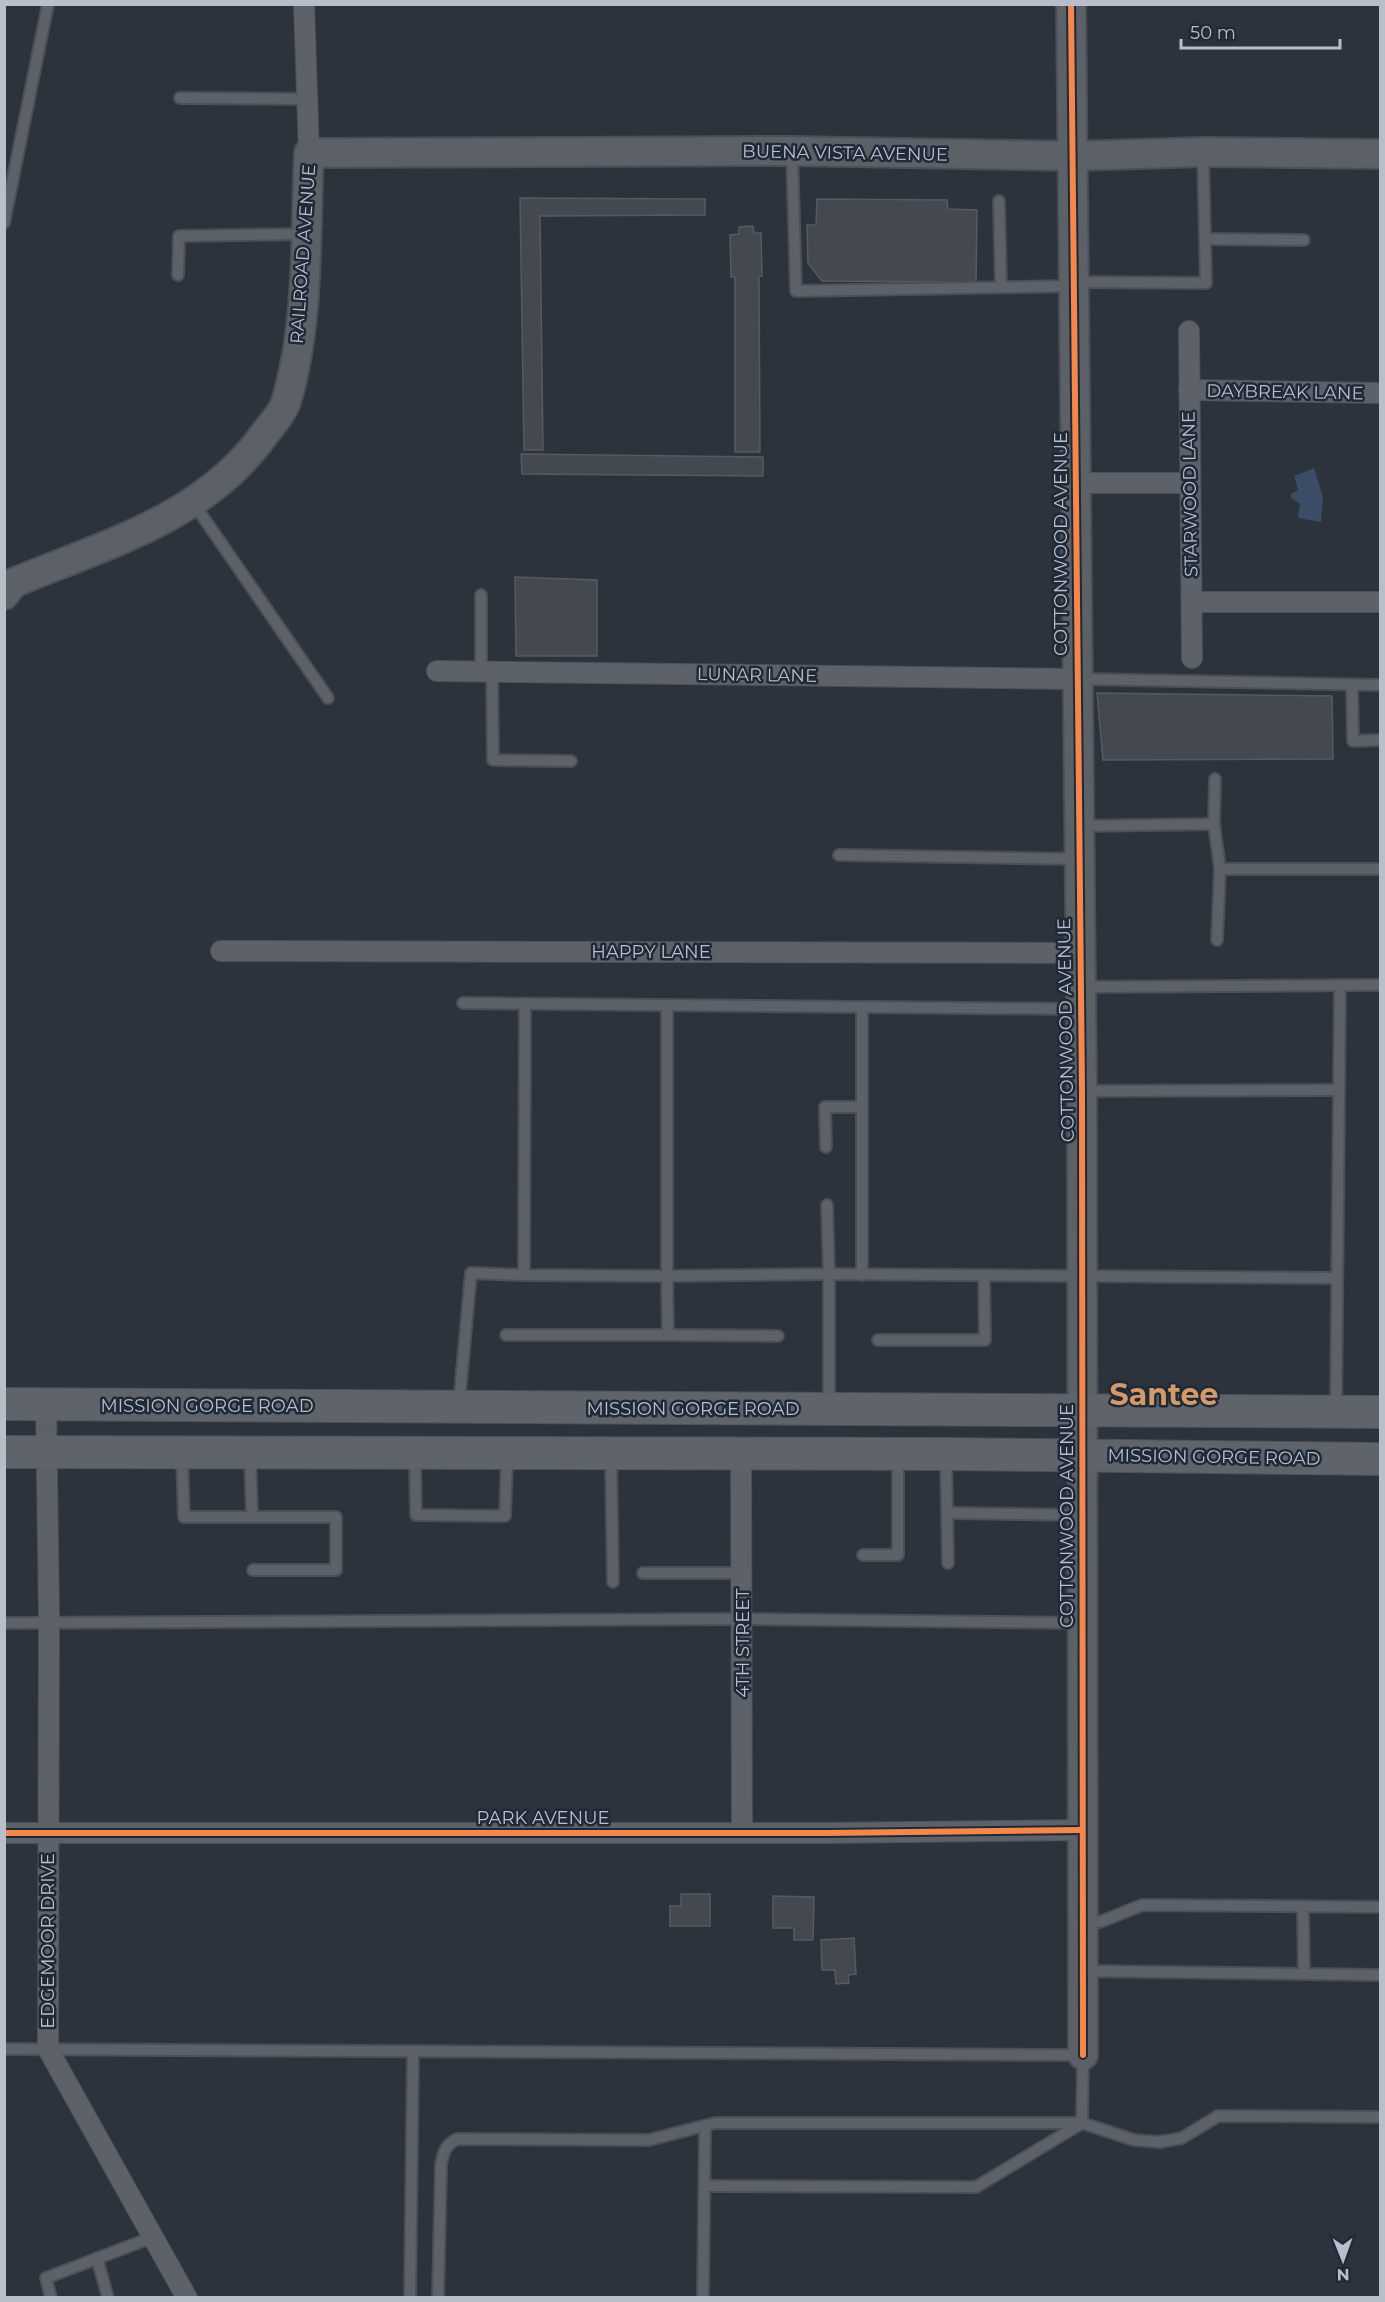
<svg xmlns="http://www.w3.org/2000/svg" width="1385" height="2302" font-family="Montserrat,sans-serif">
	<rect width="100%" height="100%" fill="#2c333c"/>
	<path fill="#3b4c66" d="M1314,468L1323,497L1321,522L1298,518L1300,504L1291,498V494L1298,490L1294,476Z"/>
	<g fill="#444950" stroke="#555a63" stroke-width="1.5">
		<path d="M520,198L705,199V215L540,216L543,450H524Z"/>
		<path d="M817,199L947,200L948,209L977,210L976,282L822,281L808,263L807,225H816Z"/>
		<path d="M753,226L754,233H761L762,276H759L760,452H735V277H731L730,235L739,234V227Z"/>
		<path d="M521,454L763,457V476L522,474Z"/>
		<path d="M515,577L597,580V656H516Z"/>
		<path d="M1097,693L1332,696L1333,759L1103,760Z"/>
		<path d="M681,1894H710V1926H670V1906H681Z"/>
		<path d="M773,1896L814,1897L813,1940H794V1928H773Z"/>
		<path d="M854,1938L856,1974L848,1975L849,1983L836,1984L835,1970H822L821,1940Z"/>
	</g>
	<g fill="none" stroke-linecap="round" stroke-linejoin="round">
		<g stroke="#4b4f56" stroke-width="14">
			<g id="lane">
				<path d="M180,98L307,99"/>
				<path d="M792,151L796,291L1072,286"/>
				<path d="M999,201L1001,287"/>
				<path d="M4,223L48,4"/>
				<path d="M1205,239L1304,240"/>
				<path d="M178,275L179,236L305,234"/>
				<path d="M1076,282L1206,283L1203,152"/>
				<path d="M194,504L328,698"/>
				<path d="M481,595V671"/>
				<path d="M492,671L493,760L571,761"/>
				<path d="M1080,679L1380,685"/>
				<path d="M1352,685L1353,741L1380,740"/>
				<path d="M1215,779L1214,824L1220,869L1217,940"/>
				<path d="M1082,826L1214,824"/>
				<path d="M839,855L1078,859"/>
				<path d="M1220,869H1380"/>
				<path d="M1081,987L1380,985"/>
				<path d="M463,1003L1081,1009"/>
				<path d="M667,1005V1276L829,1274L827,1205"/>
				<path d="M1083,1091L1339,1090"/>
				<path d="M826,1147L825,1107H862"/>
				<path d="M862,1275V1008"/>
				<path d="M506,1335H668L667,1276L524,1275L525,1004"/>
				<path d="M668,1335L778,1336"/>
				<path d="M878,1340H985L984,1275"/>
				<path d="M459,1404L471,1273L524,1275"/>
				<path d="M829,1406V1274L1337,1278"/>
				<path d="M1336,1409L1340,985"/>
				<path d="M250,1454L252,1517"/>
				<path d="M415,1454L416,1515L505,1516L507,1457"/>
				<path d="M182,1456L184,1517H336V1570H253"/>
				<path d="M611,1457L613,1582"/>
				<path d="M946,1457L948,1563"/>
				<path d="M948,1513L1082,1515"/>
				<path d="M863,1555H898V1458"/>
				<path d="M643,1573H743"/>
				<path d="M4,1623L743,1619L1082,1623"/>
				<path d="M1303,1906L1304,1974"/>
				<path d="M1084,1921L1100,1922L1142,1905L1380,1907"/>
				<path d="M1085,1971L1380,1975"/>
				<path d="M4,2049L1083,2055L1082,2123"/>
				<path d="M705,2186L976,2187L1082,2123"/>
				<path d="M97,2258L108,2298"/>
				<path d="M51,2298L46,2278L153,2237"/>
				<path d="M410,2298L413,2052"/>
				<path d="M438,2298L441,2165C443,2153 445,2145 457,2139L649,2140L715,2123H1082L1134,2140L1160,2142L1182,2138L1218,2116L1380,2117"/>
				<path d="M703,2298L705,2126"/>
			</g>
		</g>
		<g stroke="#4b4f56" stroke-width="22">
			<g id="street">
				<path d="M304,4L309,153"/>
				<path d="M1189,331L1192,658"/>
				<path d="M1189,390L1380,393"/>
				<path d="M1076,483H1190"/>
				<path d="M1192,602H1380"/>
				<path d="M437,671L1077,679"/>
				<path d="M221,951L1080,953"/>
				<path d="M46,1404L49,1615L48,2049L187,2298"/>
				<path d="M741,1454L742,1833"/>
				<path d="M4,1833H826L1081,1830"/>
			</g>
		</g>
		<g stroke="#4b4f56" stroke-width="32">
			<g id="secondary">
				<path d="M1071,4L1082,1092L1083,2055"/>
				<path d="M4,595L13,583C106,544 206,518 266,432C273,423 283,412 286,402C310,322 305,235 309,153L792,151L1073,156L1203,152L1380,154"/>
			</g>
		</g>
		<g stroke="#4a5058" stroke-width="34">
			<g id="primary">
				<path d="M4,1404L1380,1412"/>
				<path d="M4,1452L946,1454L1380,1459"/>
			</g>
		</g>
		<use href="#lane" stroke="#5d6169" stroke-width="10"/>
		<use href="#street" stroke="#5d6169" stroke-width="20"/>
		<use href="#secondary" stroke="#5c6067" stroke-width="28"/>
		<use href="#primary" stroke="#5f646b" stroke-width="32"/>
		<g stroke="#1f2937" stroke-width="10">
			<g id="cycleway">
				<path d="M1071,4L1082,1092L1083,2055"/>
				<path d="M4,1833H826L1081,1830"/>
			</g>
		</g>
		<use href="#cycleway" stroke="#f5874c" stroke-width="6"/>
	</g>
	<g text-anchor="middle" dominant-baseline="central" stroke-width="5" stroke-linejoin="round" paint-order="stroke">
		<g font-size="18" fill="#b8bfcb" stroke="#1f2937">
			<text transform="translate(845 153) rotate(1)">BUENA VISTA AVENUE</text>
			<text transform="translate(303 254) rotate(-86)">RAILROAD AVENUE</text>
			<text transform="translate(1285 392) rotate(1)">DAYBREAK LANE</text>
			<text transform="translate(1190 494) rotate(-91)">STARWOOD LANE</text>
			<text transform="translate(1061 544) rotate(-90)">COTTONWOOD AVENUE</text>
			<text transform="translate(757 675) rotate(1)">LUNAR LANE</text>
			<text x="651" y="952">HAPPY LANE</text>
			<text transform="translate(1066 1030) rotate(-91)">COTTONWOOD AVENUE</text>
			<text x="207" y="1406">MISSION GORGE ROAD</text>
			<text x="693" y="1409">MISSION GORGE ROAD</text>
			<text transform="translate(1214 1457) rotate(1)">MISSION GORGE ROAD</text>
			<text transform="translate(1067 1516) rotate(-90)">COTTONWOOD AVENUE</text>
			<text transform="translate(743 1643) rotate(-90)">4TH STREET</text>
			<text x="543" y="1818">PARK AVENUE</text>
			<text transform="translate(48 1941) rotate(-90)">EDGEMOOR DRIVE</text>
		</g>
		<g font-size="30" font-weight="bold" fill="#d69a69" stroke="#1f2937">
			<text x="1164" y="1394">Santee</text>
		</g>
	</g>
	<rect width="1385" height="2302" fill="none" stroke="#b8bfcb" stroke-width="12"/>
	<g transform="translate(1343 2260) rotate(179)" stroke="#1f2937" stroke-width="4.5" paint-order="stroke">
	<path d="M0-4.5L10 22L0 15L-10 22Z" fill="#b8bfcb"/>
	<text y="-9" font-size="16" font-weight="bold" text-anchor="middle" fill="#b8bfcb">N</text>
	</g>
	<path d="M1181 39v9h159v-9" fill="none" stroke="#b8bfcb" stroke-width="3"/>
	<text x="1190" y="39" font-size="18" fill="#b8bfcb" stroke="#1f2937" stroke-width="4.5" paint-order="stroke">50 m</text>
</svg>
